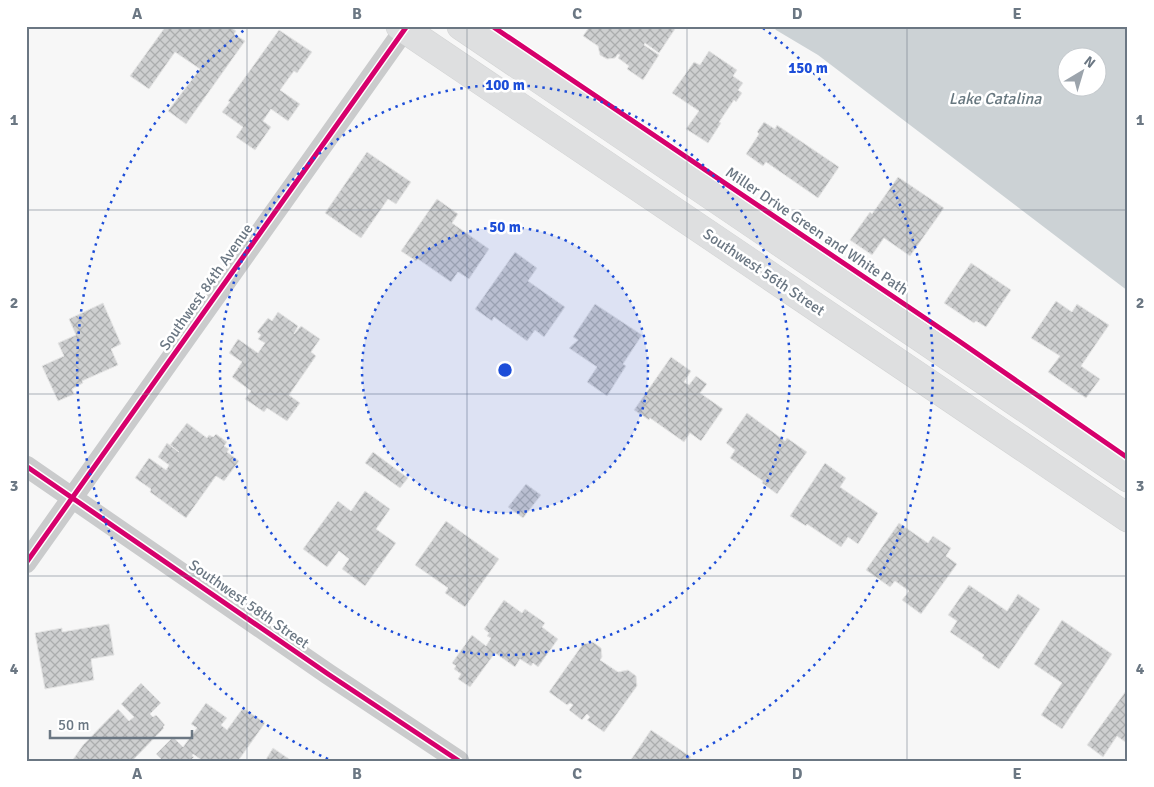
<svg xmlns="http://www.w3.org/2000/svg" width="1154" height="787" font-family="Signika,sans-serif">
	<defs>
		<pattern id="building-cross-hatch" width="8" height="8" patternUnits="userSpaceOnUse" patternTransform="scale(1.25)"><rect width="8" height="8" fill="#cecfd0"/><path d="M0 0l8 8M0 8l8-8" fill="none" stroke="#abadae"/></pattern>
	</defs>
	<rect width="100%" height="100%" fill="#f7f7f7"/>
	<path fill="#ccd2d5" fill-rule="evenodd" d="M773,26H1128V291L818,55L776,30ZM1066,58H1096V88H1066Z"/>
	<g fill="url(#building-cross-hatch)" stroke="#e6e6e6">
		<path d="M166,26H229L236,31L234,34L245,41L186,124L168,111L200,69L175,52L149,89L130,76Z"/>
		<path d="M590,26H677L659,53L645,43L644,45L659,55L643,80L627,69L629,66L618,58L620,55L618,54L615,58L607,59L600,55L598,46L583,36Z"/>
		<path d="M279,30L312,52L297,73L294,71L280,90L300,104L288,121L271,109L263,121L271,127L255,150L236,137L243,127L222,112L230,102L228,101Z"/>
		<path d="M709,51L737,70L733,76L743,83L738,90L742,93L736,102L734,100L719,122L721,123L708,143L686,129L699,111L672,93L694,62L700,65Z"/>
		<path d="M764,122L775,129L777,125L839,167L818,198L766,162L763,166L746,154L759,134L757,132Z"/>
		<path d="M367,152L411,182L396,204L388,199L361,238L325,213Z"/>
		<path d="M898,177L944,208L910,256L884,238L872,255L850,240L870,212L872,214Z"/>
		<path d="M437,199L458,214L452,223L489,249L469,279L458,272L451,282L418,259L416,261L401,251Z"/>
		<path d="M515,252L537,268L528,281L565,307L544,337L535,330L527,341L494,317L492,321L475,309Z"/>
		<path d="M971,263L1011,290L986,327L976,321L974,323L944,303Z"/>
		<path d="M1056,301L1072,312L1077,304L1109,325L1081,366L1100,379L1086,398L1048,372L1060,356L1031,338Z"/>
		<path d="M103,303L121,344L111,349L118,365L82,381L83,383L72,389L74,394L58,401L42,366L64,356L58,343L76,335L69,319Z"/>
		<path d="M595,304L642,335L623,364L626,366L607,396L587,382L597,367L569,348L578,340L573,337Z"/>
		<path d="M278,312L298,326L294,334L301,326L320,339L311,352L316,356L289,395L300,403L287,421L267,408L264,412L245,399L251,391L232,377L242,362L229,353L238,339L258,353L265,343L258,339L261,335L257,332L268,318L272,321Z"/>
		<path d="M671,357L691,371L684,382L689,385L696,376L707,384L700,393L723,409L701,441L690,433L684,442L650,418L649,420L634,410Z"/>
		<path d="M747,413L785,441L787,438L807,452L777,494L762,483L763,481L730,458L735,450L726,443Z"/>
		<path d="M187,423L207,438L209,435L213,437L216,434L227,442L224,446L229,449L227,452L239,461L224,481L216,476L186,518L150,492L151,489L135,478L149,458L166,470L169,465L158,457L167,443L179,452L170,445Z"/>
		<path d="M373,452L408,478L400,488L365,463Z"/>
		<path d="M825,463L846,478L840,487L878,513L858,544L848,537L841,547L807,524L806,526L790,516Z"/>
		<path d="M526,484L541,495L523,518L508,507Z"/>
		<path d="M365,491L390,509L376,529L396,543L365,586L342,569L349,559L339,551L327,567L303,549L338,501L351,511Z"/>
		<path d="M446,521L499,559L465,607L445,593L448,588L415,565Z"/>
		<path d="M899,523L928,543L933,536L951,548L946,556L957,564L921,614L902,600L909,591L895,581L890,587L866,570Z"/>
		<path d="M969,585L1007,611L1018,594L1040,609L999,669L982,658L984,655L950,632L957,621L948,615Z"/>
		<path d="M504,600L522,613L525,609L545,623L542,627L558,639L538,667L533,663L531,666L520,659L515,667L495,653L470,687L458,679L461,674L454,669L456,666L452,663L472,635L486,646L491,638L487,636L489,633L484,629Z"/>
		<path d="M1062,620L1112,654L1062,729L1041,715L1062,683L1034,664Z"/>
		<path d="M109,624L114,655L91,659L94,680L45,689L35,633L62,628V632Z"/>
		<path d="M593,642L601,648L602,657L600,660L618,672L628,670L636,676L637,686L604,732L587,720L590,717L587,714L582,720L569,710L573,705L570,703L567,705L549,692L583,644Z"/>
		<path d="M141,683L161,703L150,714L153,717L156,715L165,725L163,727L164,728L132,761H72L83,745L118,709L129,721L134,717L121,704Z"/>
		<path d="M1128,688V744L1117,736L1103,757L1087,745Z"/>
		<path d="M206,703L227,718L221,725L227,730L243,708L265,723L238,761H203L193,754L192,756L194,757L190,761H163L156,754L173,737L183,747L197,728L191,724Z"/>
		<path d="M651,730L691,757L688,761H630Z"/>
		<path d="M273,748L292,761H265Z"/>
	</g>
	<g fill="none" stroke-linecap="round" stroke-linejoin="round">
		<g stroke="#d3d4d4" stroke-width="29">
			<g id="secondary">
				<path d="M400,26L1128,518"/>
				<path d="M461,26L1128,478"/>
			</g>
		</g>
		<g stroke="#cacbcc" stroke-width="21">
			<path d="M26,466L328,674L459,761"/>
			<path d="M26,563L407,26"/>
		</g>
		<use href="#secondary" stroke="#dedfe0" stroke-width="28"/>
		<g stroke="#fff" stroke-width="8">
			<g id="cycleway">
				<path d="M492,26L959,341L1128,458"/>
				<path d="M26,466L328,674L459,761"/>
				<path d="M26,563L407,26"/>
			</g>
		</g>
		<use href="#cycleway" stroke="#d6006c" stroke-width="5"/>
	</g>
	<path fill="none" stroke="#6b7783" stroke-width="1" stroke-opacity="0.55" d="M247,26V761M467,26V761M687,26V761M907,26V761M26,210H1128M26,394H1128M26,576H1128"/>
	<circle cx="505" cy="370" r="143" fill="#1d4ed8" fill-opacity=".12"/>
	<g fill="none" stroke="#1d4ed8" stroke-width="2.5" stroke-dasharray="2.5 5">
		<circle cx="505" cy="370" r="143"/>
		<circle cx="505" cy="370" r="285"/>
		<path d="M328 759A428 428 0 0 1 247 28M763 28A428 428 0 0 1 682 759"/>
	</g>
	<g text-anchor="middle" dominant-baseline="central" stroke-width="5" stroke-linejoin="round" paint-order="stroke">
		<g font-size="15" fill="#6b7783" stroke="#fff">
			<text transform="translate(817 231) rotate(34)">Miller Drive Green and White Path</text>
			<text transform="translate(764 272) rotate(34)">Southwest 56th Street</text>
			<text transform="translate(206 287) rotate(-55)">Southwest 84th Avenue</text>
			<text transform="translate(249 604) rotate(35)">Southwest 58th Street</text>
		</g>
		<g font-size="16" font-style="italic" fill="#67777f" stroke="#fff">
			<text x="995" y="99">Lake Catalina</text>
		</g>
	</g>
	<circle cx="505" cy="370" r="8" fill="#1d4ed8" stroke="#fff" stroke-width="2.5"/>
	<g font-size="15" text-anchor="middle" font-weight="bold" fill="#1d4ed8" stroke="#fff" stroke-width="5" stroke-linejoin="round" paint-order="stroke">
		<text x="808" y="73">150 m</text>
		<text x="505" y="90">100 m</text>
		<text x="505" y="232">50 m</text>
	</g>
	<rect width="1154" height="787" fill="none" stroke="#ffffff" stroke-width="55"/>
	<g transform="translate(1082 72) rotate(38)"><circle r="24" fill="#ffffff" stroke="#c4c9cd"/>
	<path d="M0-4L9 19L0 12L-9 19Z" fill="#9ca4ac"/>
	<text y="-8" font-size="14" font-weight="bold" text-anchor="middle" fill="#6b7783">N</text>
	</g>
	<path d="M50 730v8h142v-8" fill="none" stroke="#6b7783" stroke-width="2.5"/>
	<text x="58" y="730" font-size="15" fill="#6b7783" stroke="#ffffff" stroke-width="4" paint-order="stroke">50 m</text>
	<rect x="28" y="28" width="1098" height="732" fill="none" stroke="#6b7783" stroke-width="2"/>
	<g font-size="16" text-anchor="middle" font-weight="bold" fill="#6b7783">
		<text x="137" y="19">A</text>
		<text x="357" y="19">B</text>
		<text x="577" y="19">C</text>
		<text x="797" y="19">D</text>
		<text x="1017" y="19">E</text>
		<text x="14" y="125">1</text>
		<text x="1140" y="125">1</text>
		<text x="14" y="308">2</text>
		<text x="1140" y="308">2</text>
		<text x="14" y="491">3</text>
		<text x="1140" y="491">3</text>
		<text x="14" y="674">4</text>
		<text x="1140" y="674">4</text>
		<text x="137" y="779">A</text>
		<text x="357" y="779">B</text>
		<text x="577" y="779">C</text>
		<text x="797" y="779">D</text>
		<text x="1017" y="779">E</text>
	</g>
</svg>
